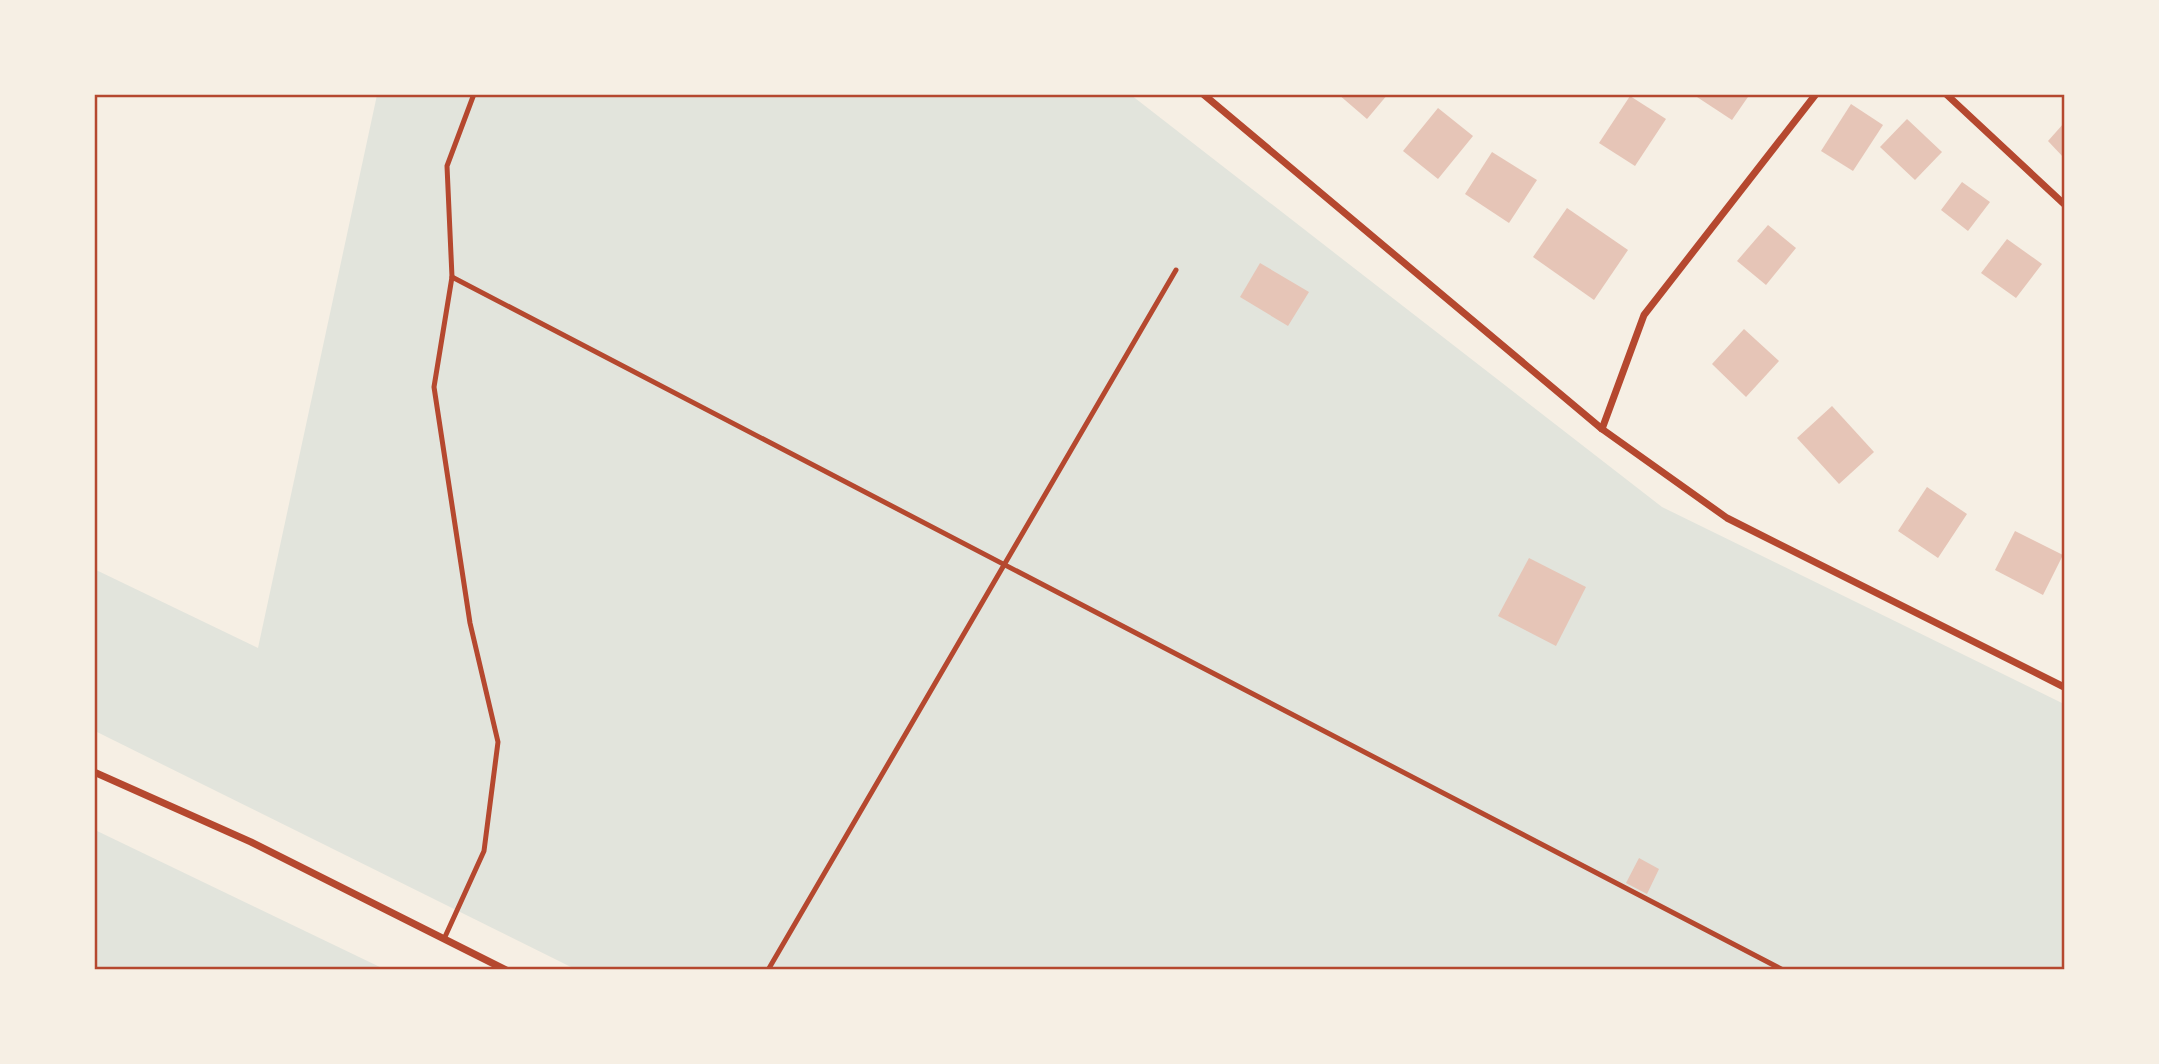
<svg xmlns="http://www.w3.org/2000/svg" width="2159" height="1064" font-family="Spectral,serif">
	<rect width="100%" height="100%" fill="#f6efe4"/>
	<g fill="#e2e4dc">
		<path d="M377,95H1131L1662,507L2064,704V969H575L95,731L94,569L258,648Z"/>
		<path d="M94,830H95L384,969H95Z"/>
	</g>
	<g fill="#e6c5b7">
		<path d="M1338,94H1388L1367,119Z"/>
		<path d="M1699,94H1750L1732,120L1697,97Z"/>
		<path d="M1630,96L1666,119L1635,166L1599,143Z"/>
		<path d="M1851,104L1883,125L1853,171L1821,151Z"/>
		<path d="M1438,108L1473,136L1438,179L1403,151Z"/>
		<path d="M1907,119L1942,152L1915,180L1880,147Z"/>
		<path d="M2064,123V158L2048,141Z"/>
		<path d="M1492,152L1537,180L1509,223L1465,194Z"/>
		<path d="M1962,182L1990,202L1968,231L1941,210Z"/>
		<path d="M1567,208L1628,250L1594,300L1533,257Z"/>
		<path d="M1768,225L1796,248L1766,285L1737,261Z"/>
		<path d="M2007,239L2042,264L2016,298L1981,273Z"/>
		<path d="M1260,263L1309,292L1288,326L1240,297Z"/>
		<path d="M1744,329L1779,361L1746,397L1712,364Z"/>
		<path d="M1832,406L1874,452L1839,484L1797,438Z"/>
		<path d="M1927,487L1967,514L1938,558L1898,531Z"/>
		<path d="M2015,531L2063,555L2043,595L1995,570Z"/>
		<path d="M1529,558L1586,587L1556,646L1498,616Z"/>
		<path d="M1639,858L1659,869L1647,894L1626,883Z"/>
	</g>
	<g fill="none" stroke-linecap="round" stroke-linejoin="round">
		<g stroke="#b5482f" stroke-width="5">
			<path d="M452,277L1783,970"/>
			<path d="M444,939L484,851L498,742L470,623L434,387L452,277L447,166L474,94"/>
			<path d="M768,970L1176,270"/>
		</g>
		<g stroke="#b5482f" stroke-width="7">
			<path d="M1203,94L1602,429L1727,518L2064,687"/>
			<path d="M1946,94L2064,204"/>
			<path d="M1602,429L1644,315L1816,94"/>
			<path d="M94,772L251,842L506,970"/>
		</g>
	</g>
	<rect width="2159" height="1064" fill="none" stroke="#f6efe4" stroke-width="192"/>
	<rect x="96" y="96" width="1967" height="872" fill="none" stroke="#b5482f" stroke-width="2.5"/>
</svg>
